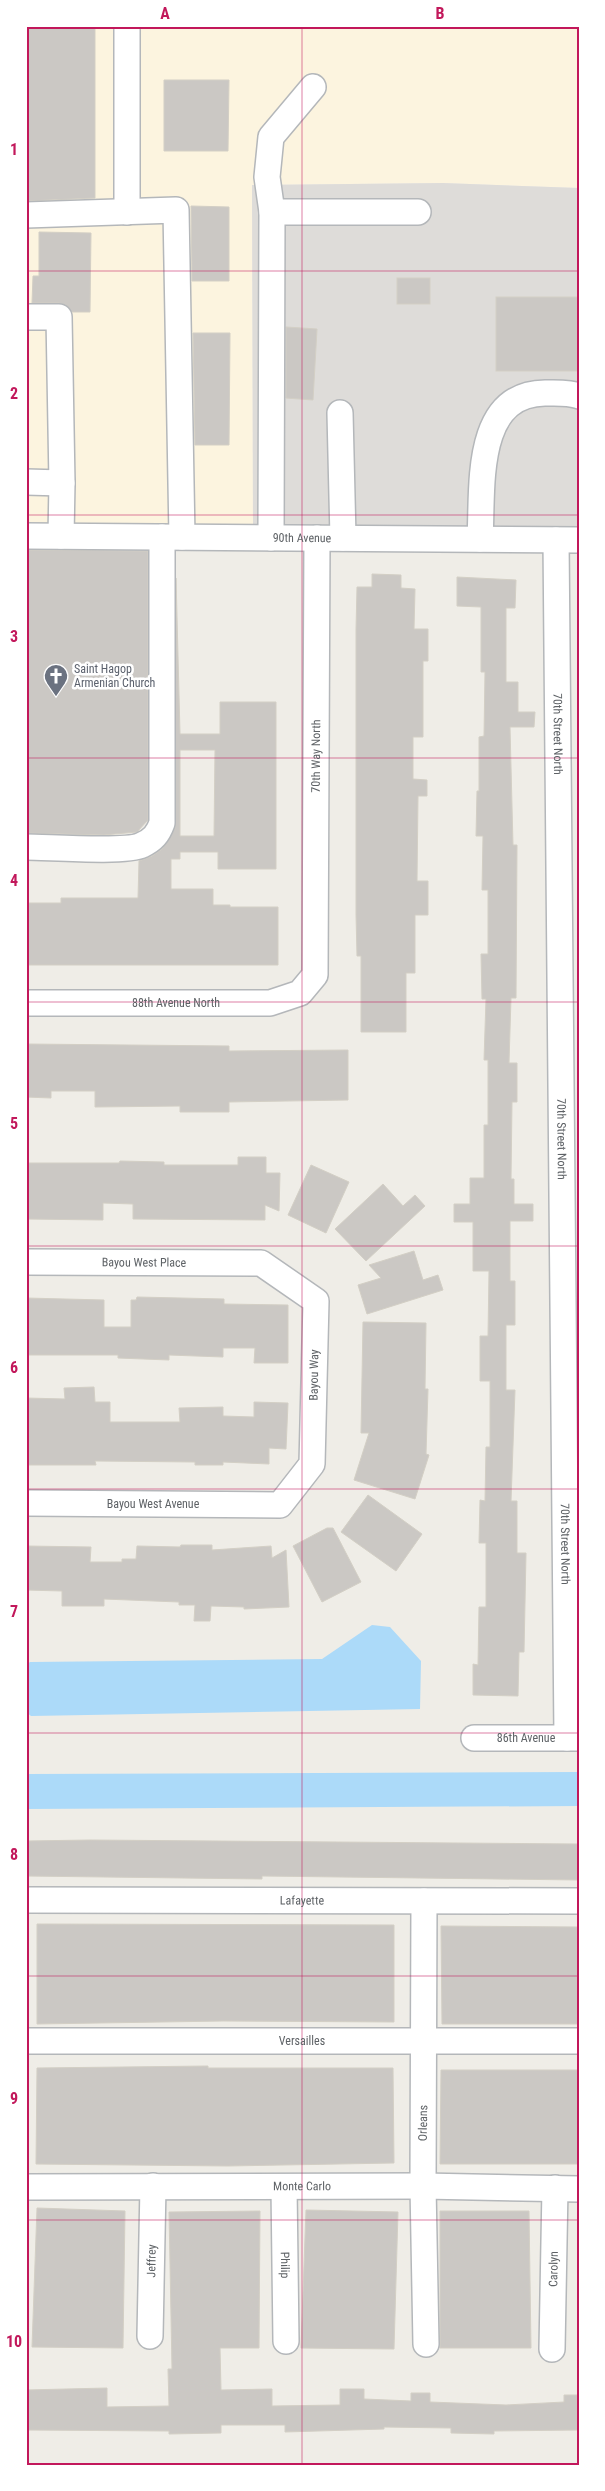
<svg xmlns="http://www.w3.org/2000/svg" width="605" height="2491" font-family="'Roboto Condensed',sans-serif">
	<rect width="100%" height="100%" fill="#efede7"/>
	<path fill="#fcf4df" d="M26,26H579V188L443,183L252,185L253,526L26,525Z"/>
	<path fill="#dedcd9" d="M443,183L579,188V528L253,526L252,185Z"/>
	<g fill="#acdaf9">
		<path d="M372,1625L390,1627L421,1661L420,1709L31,1716L26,1712V1665L30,1662L322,1659Z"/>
		<path d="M579,1772V1806L26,1809V1774Z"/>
	</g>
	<g fill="#cbc8c4" stroke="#d3cfc5" fill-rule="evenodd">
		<path d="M26,26H95V198L26,201Z"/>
		<path d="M164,80H229L228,151H164Z"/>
		<path d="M191,206L229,207V281H192Z"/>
		<path d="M39,232L91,233L90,312H72L66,305L59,303H32L33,276H39Z"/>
		<rect x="397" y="278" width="33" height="26"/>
		<rect x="496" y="297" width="83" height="74"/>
		<path d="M286,327L317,329L313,400L286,398Z"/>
		<path d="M193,333H230L229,445H195Z"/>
		<path d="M26,550L148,551V820L137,832L104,835L26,833Z"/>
		<path d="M372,574L401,575V588L415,589L414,629H428V661H423V737H413V779L427,780V796H418L417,881H428V915H415V973H406V1032H361V956H357L356,914V630L357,587H372Z"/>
		<path d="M457,577L516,580L515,608H506V682H518V712H535L534,727H510L513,845H517L516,998H511L509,1063H517V1102H512L511,1179H514V1204H533V1221H510V1281H515V1325H506V1390H515L511,1501H517V1553H526L524,1652H519L518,1696L473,1695V1664L478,1665L479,1607H486V1543H479L480,1500L485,1501L486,1447H490V1381H480V1336H488L489,1271H473V1222H454V1204H470V1178H484V1125H488V1060H484L486,999H482L481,954H488V890H482L483,836H476L477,791H479V737L484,736L485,672H481V607L457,606Z"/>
		<path d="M176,578L180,734H220V702H276V869H218V852H180V859H171V889H213V905H230V907H278V965H26V903H61V898H138L139,861L152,856L162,849L175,828ZM180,750H215L214,836H180Z"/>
		<path d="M26,1044L229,1046V1051L348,1050V1100L229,1102V1112H180V1106L95,1107V1091H51V1098L26,1097Z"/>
		<path d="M238,1157H266V1173H280L279,1211L265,1205V1220L133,1219V1204L103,1203V1220L26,1219V1163H119L120,1161L164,1162V1165H238Z"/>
		<path d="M311,1165L349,1182L326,1233L288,1215Z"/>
		<path d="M383,1184L403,1206L415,1195L425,1206L366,1261L335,1229Z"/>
		<path d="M414,1251L423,1280L438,1275L443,1290L367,1314L358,1285L381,1278L369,1265Z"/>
		<path d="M137,1297L224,1299V1304L288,1305V1363H254L255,1348H223V1357L169,1355V1360L118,1358V1355H26V1298L104,1300V1327H131V1300H136Z"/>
		<path d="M363,1322L426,1323L425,1389H428L426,1454L429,1455L415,1499L354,1480L369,1433H361Z"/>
		<path d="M94,1387L95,1402H110V1422H180L179,1408L223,1407V1416L254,1417V1402L288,1403L286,1449L269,1448V1464L223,1462V1465H195V1462L95,1461L96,1465H26V1398L65,1399L64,1388Z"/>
		<path d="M368,1495L422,1534L396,1571L341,1532Z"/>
		<path d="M327,1528H333L361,1582L322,1602L293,1546Z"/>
		<path d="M181,1545H212V1550L271,1546L272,1558L286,1550L289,1607L244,1609V1607L211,1606L210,1621H194L195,1605H179V1602L104,1599V1606H62V1591L26,1590V1546L91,1547L90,1562H122V1559H136L137,1546L180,1547Z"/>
		<path d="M91,1840L579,1844V1880L262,1876V1879L26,1876V1841Z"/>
		<path d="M37,1924L394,1925V2022L223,2021L37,2024Z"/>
		<path d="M441,1926L579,1927V2024H442Z"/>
		<path d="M208,2066V2068H393L394,2163L228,2166L36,2164L37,2068Z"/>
		<path d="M441,2070H579V2164H440Z"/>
		<path d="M37,2208L125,2211L123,2348L32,2347Z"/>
		<path d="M306,2210L398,2212L394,2349L301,2348Z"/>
		<path d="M260,2211L259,2348H220L221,2390L272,2389V2406L340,2405V2389H364V2399L411,2401V2393H430V2402L506,2405L564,2402V2395H579V2430L494,2431V2434L451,2433V2428L384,2427V2429L285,2432V2425H221V2433L169,2434V2431L26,2430V2390L107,2388V2407L169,2406L168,2369H172L169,2212Z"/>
		<path d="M440,2211H529L531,2348H440Z"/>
	</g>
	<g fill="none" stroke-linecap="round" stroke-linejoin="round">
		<g stroke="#b4b7ba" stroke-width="28">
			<g id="minor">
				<path d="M127,212V26"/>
				<path d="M272,212L267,177L271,137L313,87"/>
				<path d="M26,215L176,210L182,537"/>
				<path d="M26,317H59L62,483L26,482"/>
				<path d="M340,413L343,538"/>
				<path id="s1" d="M26,536L579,540"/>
				<path d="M61,536L62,483"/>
				<path d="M271,538L272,212H418"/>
				<path d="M480,539C483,488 473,394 545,393C555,393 569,392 579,396"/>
				<path id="s2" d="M556,540L567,1738"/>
				<path d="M26,847C48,847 126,853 142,845C153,840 158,834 162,823V537"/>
				<path id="s3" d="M26,1003H270L300,993L315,975L317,538"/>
				<path id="s4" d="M26,1262L261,1263L316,1301L312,1464L280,1505L26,1503"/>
				<path id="s5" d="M474,1738H579"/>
				<path id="s6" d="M26,1900L579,1901"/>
				<path d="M424,1901L423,2186L426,2344"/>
				<path id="s7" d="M26,2041H579"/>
				<path id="s8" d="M26,2187L423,2186L579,2189"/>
				<path id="s9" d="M284,2187L286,2341"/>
				<path id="s10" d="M150,2336L153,2186"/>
				<path id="s11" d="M552,2349L555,2188"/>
			</g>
		</g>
		<use href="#minor" stroke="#fff" stroke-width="25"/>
	</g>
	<path fill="none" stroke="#c2185b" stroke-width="1" stroke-opacity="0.55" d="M302,26V2465M26,271H579M26,515H579M26,758H579M26,1002H579M26,1246H579M26,1489H579M26,1733H579M26,1976H579M26,2220H579"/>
	<defs>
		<g id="church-pin" transform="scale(1.25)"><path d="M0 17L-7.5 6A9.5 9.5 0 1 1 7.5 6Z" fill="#6b7280" stroke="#fff"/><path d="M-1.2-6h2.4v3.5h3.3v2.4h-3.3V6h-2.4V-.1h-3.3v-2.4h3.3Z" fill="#fff"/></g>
	</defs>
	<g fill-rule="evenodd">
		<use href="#church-pin" x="56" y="676"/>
	</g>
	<g text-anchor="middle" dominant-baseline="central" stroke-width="5" stroke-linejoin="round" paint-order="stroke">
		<g font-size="12" fill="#5e6266" stroke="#fff">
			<text stroke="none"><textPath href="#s1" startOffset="276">90th Avenue</textPath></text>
			<text stroke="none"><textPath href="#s2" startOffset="194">70th Street North</textPath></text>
			<text stroke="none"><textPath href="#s3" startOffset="518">70th Way North</textPath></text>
			<text stroke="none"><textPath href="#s3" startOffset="150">88th Avenue North</textPath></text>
			<text stroke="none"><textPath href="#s2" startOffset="599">70th Street North</textPath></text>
			<text stroke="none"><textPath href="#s4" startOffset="118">Bayou West Place</textPath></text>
			<text transform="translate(314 1375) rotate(-89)">Bayou Way</text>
			<text x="153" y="1504">Bayou West Avenue</text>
			<text stroke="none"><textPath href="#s2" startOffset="1004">70th Street North</textPath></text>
			<text stroke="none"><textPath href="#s5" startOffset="52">86th Avenue</textPath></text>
			<text stroke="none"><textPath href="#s6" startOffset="276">Lafayette</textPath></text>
			<text stroke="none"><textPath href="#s7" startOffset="276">Versailles</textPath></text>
			<text transform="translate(423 2123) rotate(-89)">Orleans</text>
			<text stroke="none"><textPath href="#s8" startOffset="276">Monte Carlo</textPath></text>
			<text stroke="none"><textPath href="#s10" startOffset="75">Jeffrey</textPath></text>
			<text stroke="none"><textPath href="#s9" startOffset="78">Philip</textPath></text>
			<text stroke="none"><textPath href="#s11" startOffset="80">Carolyn</textPath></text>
		</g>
		<g font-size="12" fill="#5b616d" stroke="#fff" text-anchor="start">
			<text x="74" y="669">Saint Hagop<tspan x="74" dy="14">Armenian Church</tspan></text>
		</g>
	</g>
	<rect width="605" height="2491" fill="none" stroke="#ffffff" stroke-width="55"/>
	<rect x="28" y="28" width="550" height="2436" fill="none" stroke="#c2185b" stroke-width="2"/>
	<g font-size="16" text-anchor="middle" font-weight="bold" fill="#c2185b">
		<text x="165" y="19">A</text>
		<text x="440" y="19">B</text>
		<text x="14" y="155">1</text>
		<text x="14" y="399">2</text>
		<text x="14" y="642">3</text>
		<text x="14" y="886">4</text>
		<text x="14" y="1129">5</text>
		<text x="14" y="1373">6</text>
		<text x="14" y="1617">7</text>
		<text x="14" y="1860">8</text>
		<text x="14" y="2104">9</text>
		<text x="14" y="2347">10</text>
	</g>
</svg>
